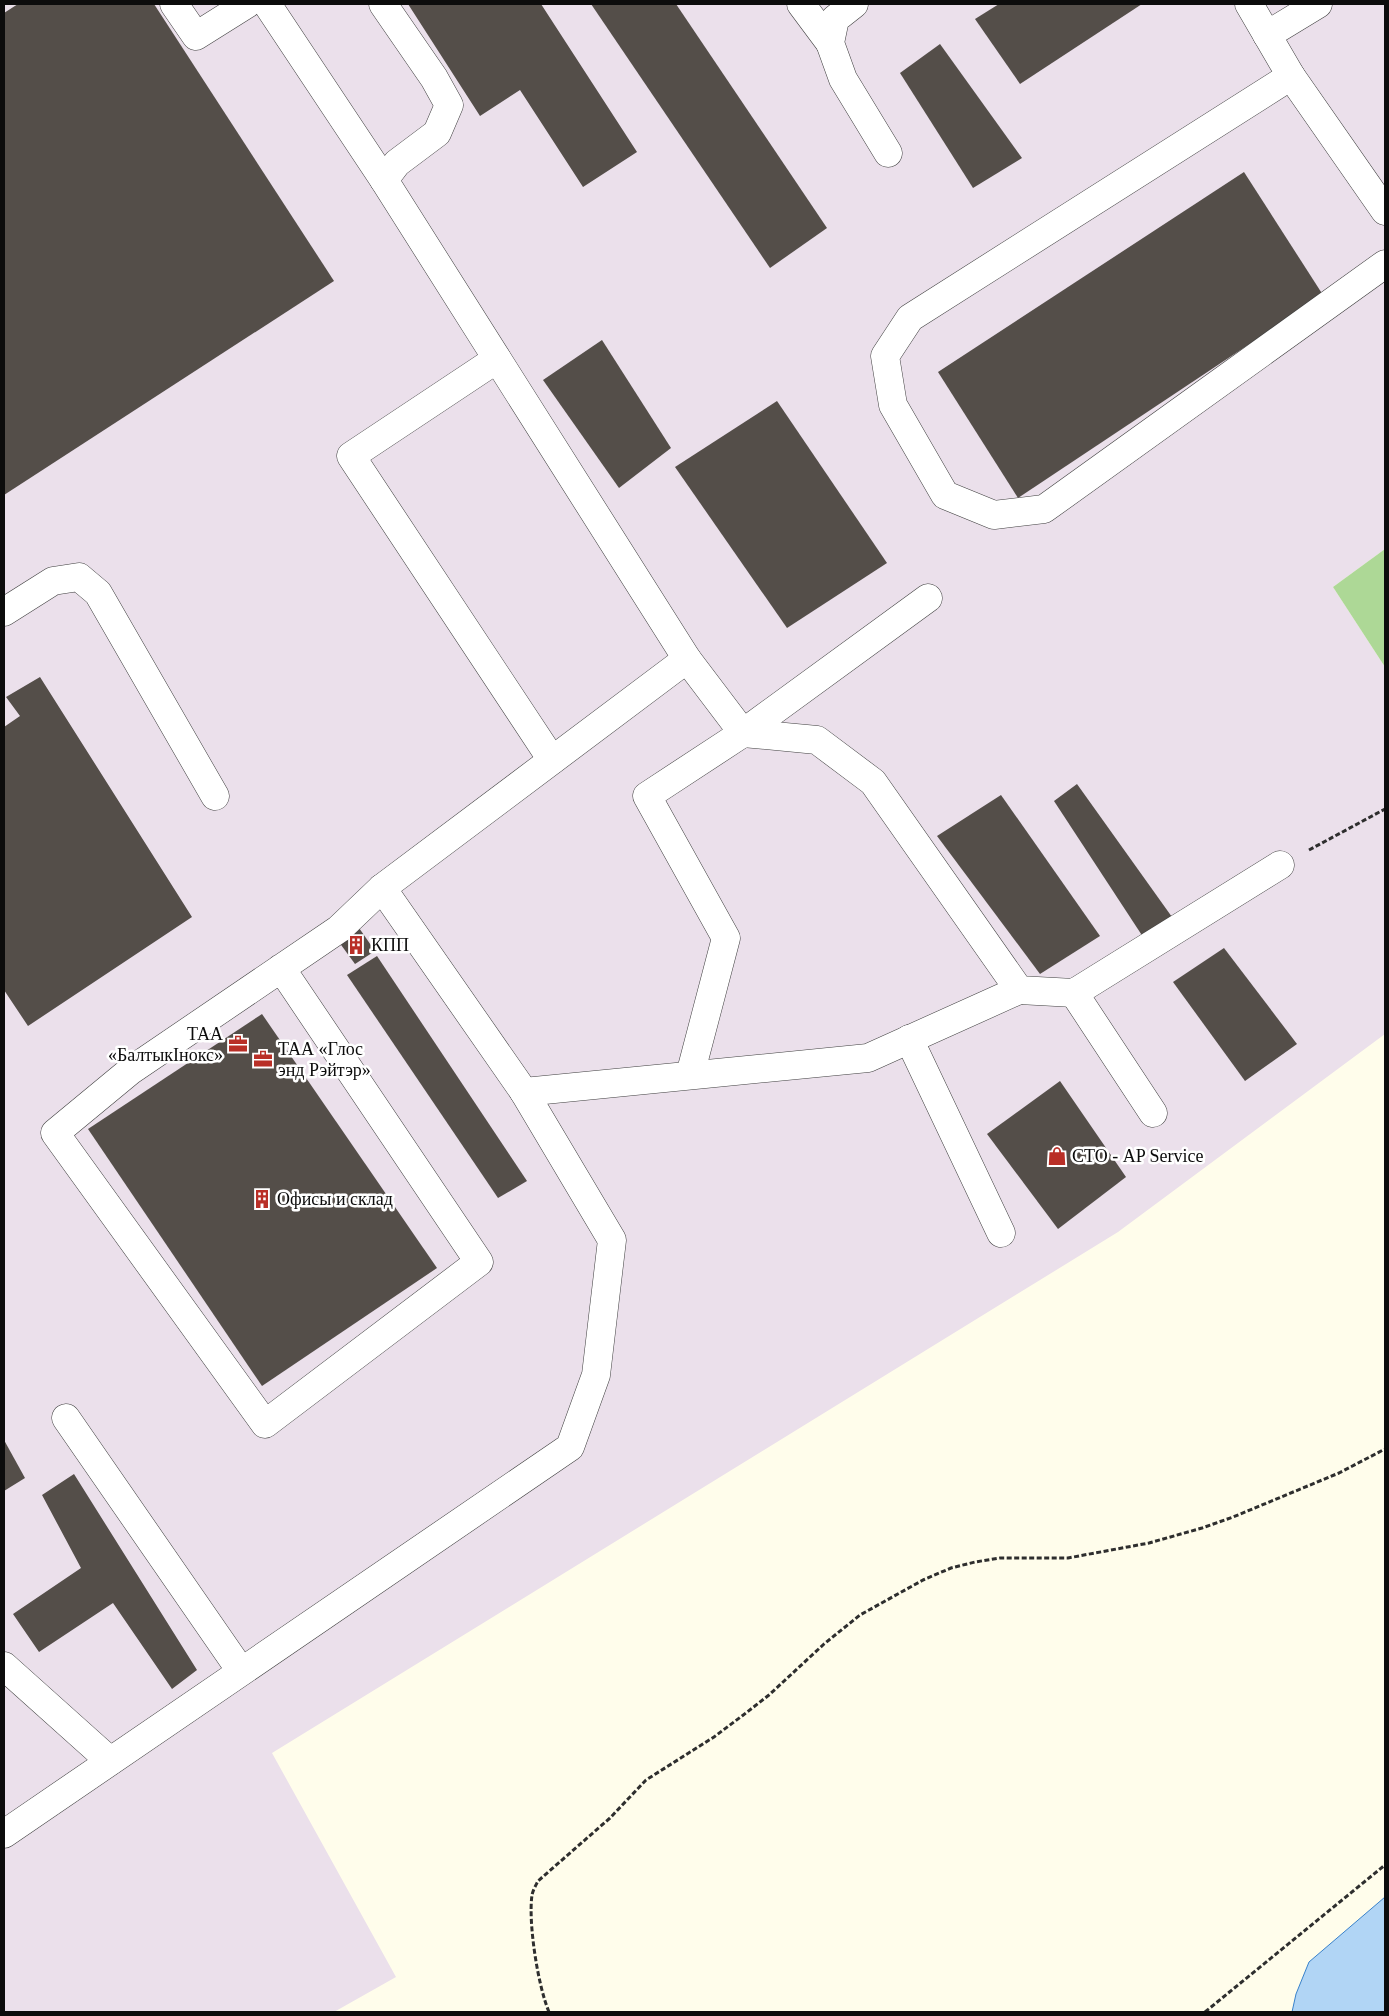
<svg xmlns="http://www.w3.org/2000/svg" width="1389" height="2016" font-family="Georgia,serif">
	<rect width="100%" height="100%" fill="#fffdeb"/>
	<path fill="#ebe0eb" d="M4,4H1385V549L1333,587L1385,667V1034L1118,1232L272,1753L396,1977L334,2012H4Z"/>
	<path fill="#add896" d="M1385,549V667L1333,587Z"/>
	<path fill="#b1d5f5" stroke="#3982cb" d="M1385,1897V2012H1292L1296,1994L1309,1962Z"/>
	<g fill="#544e49">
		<path d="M18,4H154L334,281L4,495V13Z"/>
		<path d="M408,4H541L637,152L583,187L520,90L480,116Z"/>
		<path d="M591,4H676L827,228L770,268Z"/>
		<path d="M999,4H1142L1020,84L975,19Z"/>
		<path d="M940,44L1022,158L973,188L900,73Z"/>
		<path d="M1244,172L1323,295L1018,498L938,372Z"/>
		<path d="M602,340L671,448L619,488L543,380Z"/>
		<path d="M777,401L887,563L787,628L675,467Z"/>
		<path d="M40,677L192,917L28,1026L4,990V727L20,716L6,697Z"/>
		<path d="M1077,784L1177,924L1147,943L1054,801Z"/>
		<path d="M1001,795L1100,936L1040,974L937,836Z"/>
		<path d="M357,925L375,951L355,964L336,938Z"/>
		<path d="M1224,948L1297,1044L1245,1081L1173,982Z"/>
		<path d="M377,956L527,1181L498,1198L347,975Z"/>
		<path d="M262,1014L437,1268L262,1386L88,1129Z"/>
		<path d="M1060,1081L1126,1177L1058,1229L987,1134Z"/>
		<path d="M4,1440L25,1478L4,1491Z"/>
		<path d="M74,1474L197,1670L172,1689L113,1603L39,1652L13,1614L81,1568L42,1495Z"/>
	</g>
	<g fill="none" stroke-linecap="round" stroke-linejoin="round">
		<g stroke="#3f3f3f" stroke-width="29">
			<g id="minor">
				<path d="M174,4L196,36L247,4"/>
				<path d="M267,4L384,180"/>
				<path d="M383,4L434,78L449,105L437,133L397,163L384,180L687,659L743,733L817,740L873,782L1019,990L1074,993L1280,865"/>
				<path d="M801,4L830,43"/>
				<path d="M854,4L835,19L830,43L843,79L888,153"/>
				<path d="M1249,4L1291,76L1385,211"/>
				<path d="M1267,35L1318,4"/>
				<path d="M1291,76L910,318L885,356L893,405L945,495L994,515L1044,509L1385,264"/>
				<path d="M497,359L351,456L552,760"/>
				<path d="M4,612L53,581L79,577L98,593L215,796"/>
				<path d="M281,968L479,1262L265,1424L55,1133L130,1071L339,929L382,888L687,659"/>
				<path d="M1074,993L1153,1113"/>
				<path d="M909,1039L1001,1233"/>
				<path d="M690,1075L726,938L647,796L743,733L928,598"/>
				<path d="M524,1092L868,1058L1019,990"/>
				<path d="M66,1418L241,1671"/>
				<path d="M4,1666L110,1761"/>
				<path d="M4,1834L570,1447L596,1375L612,1240L524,1092L382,888"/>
			</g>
		</g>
		<g stroke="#2e2e2e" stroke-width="3" stroke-dasharray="5 2.5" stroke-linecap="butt">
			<path d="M1309,850L1385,809"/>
			<path d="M549,2012C538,1986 528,1923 532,1895C533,1890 536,1885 538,1881L610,1818L646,1780L714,1737L742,1716L769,1695L824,1644L860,1615L923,1580L951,1568L975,1562L1000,1558H1068L1149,1543L1202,1528L1233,1517L1339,1473L1385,1449"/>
			<path d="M1205,2012L1385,1865"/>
		</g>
		<use href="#minor" stroke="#fff" stroke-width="28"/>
	</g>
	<defs>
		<g id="building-bare" transform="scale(1.5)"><path d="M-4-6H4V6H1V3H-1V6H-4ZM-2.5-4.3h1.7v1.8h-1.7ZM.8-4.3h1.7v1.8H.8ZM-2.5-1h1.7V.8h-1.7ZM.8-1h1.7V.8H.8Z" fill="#b92f27" stroke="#fff" stroke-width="2.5" paint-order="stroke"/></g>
		<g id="office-bare" transform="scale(1.5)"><path d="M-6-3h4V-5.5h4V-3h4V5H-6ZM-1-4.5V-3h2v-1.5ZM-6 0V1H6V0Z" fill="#b92f27" stroke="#fff" stroke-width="2.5" paint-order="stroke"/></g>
		<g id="shop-bare" transform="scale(1.5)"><path d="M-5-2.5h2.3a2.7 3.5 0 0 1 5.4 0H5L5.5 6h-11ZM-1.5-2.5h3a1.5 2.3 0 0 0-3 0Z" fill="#b92f27" stroke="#fff" stroke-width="2.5" paint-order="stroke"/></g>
	</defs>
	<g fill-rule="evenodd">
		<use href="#building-bare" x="356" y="945"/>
		<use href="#office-bare" x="238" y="1044"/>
		<use href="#office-bare" x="263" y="1059"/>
		<use href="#shop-bare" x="1057" y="1156"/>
		<use href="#building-bare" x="262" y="1199"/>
	</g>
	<g text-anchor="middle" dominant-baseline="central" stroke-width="5" stroke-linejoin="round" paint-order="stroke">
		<g font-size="18" fill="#0c0c0c" stroke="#fff" text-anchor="start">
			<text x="371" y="945">КПП</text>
			<text x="223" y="1034" text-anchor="end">ТАА<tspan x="223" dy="21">«БалтыкІнокс»</tspan></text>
			<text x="278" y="1049">ТАА «Глос<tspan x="278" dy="21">энд Рэйтэр»</tspan></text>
			<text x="1072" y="1156">СТО - AP Service</text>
			<text x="277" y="1199">Офисы и склад</text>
		</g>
	</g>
	<rect width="1389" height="2016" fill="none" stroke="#0c0c0c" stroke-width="10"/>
</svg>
